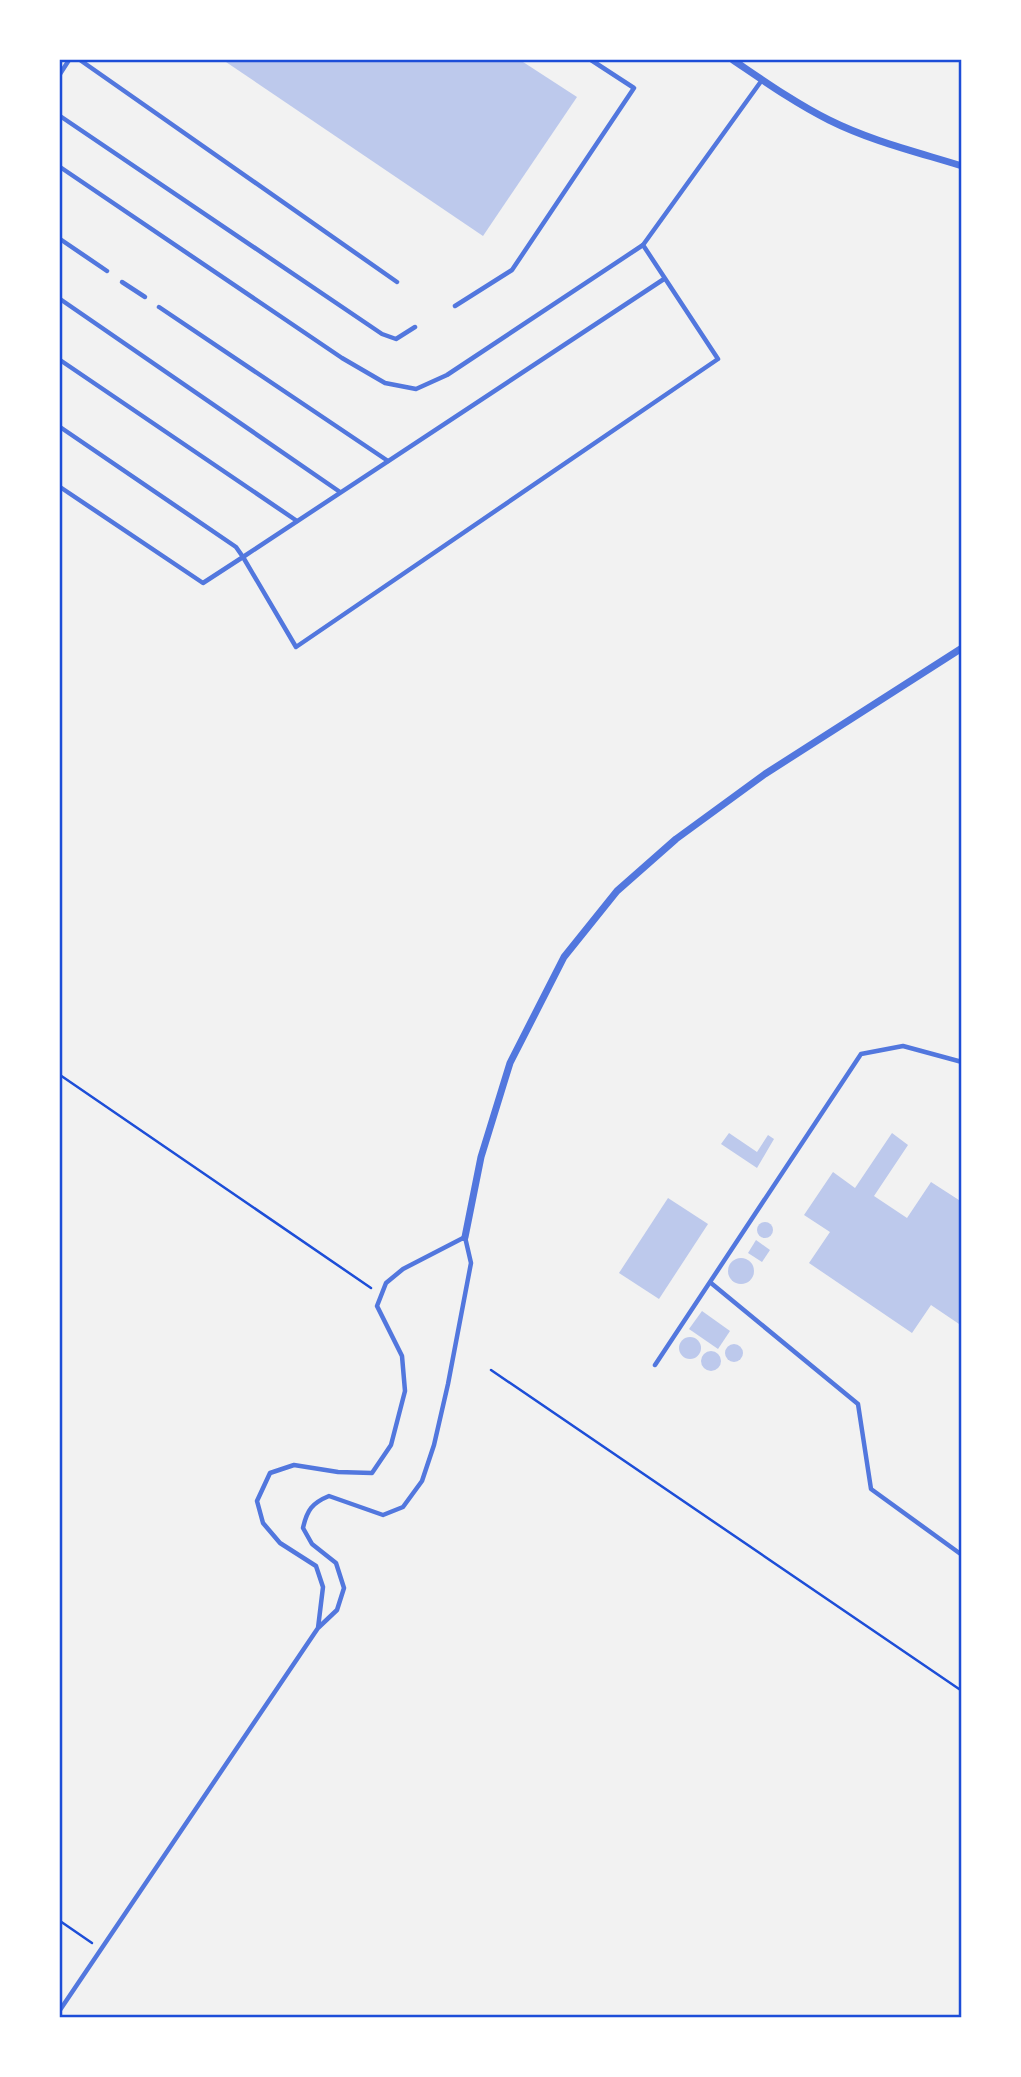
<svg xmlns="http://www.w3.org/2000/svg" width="1021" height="2077" font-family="Literata,serif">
	<rect width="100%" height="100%" fill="#f2f2f2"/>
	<g fill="#bdc9ec">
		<path d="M223,60H520L577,97L483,236Z"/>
		<path d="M729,1133L757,1152L768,1135L774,1139L757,1168L721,1144Z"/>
		<path d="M892,1133L908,1145L874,1196L907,1218L931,1182L962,1202V1326L931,1305L912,1333L809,1263L830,1232L804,1215L833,1172L855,1188Z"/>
		<path d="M668,1198L708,1224L659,1299L619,1273Z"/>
		<circle cx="765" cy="1230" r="8"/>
		<path d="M756,1240L770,1250L762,1262L748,1253Z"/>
		<circle cx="741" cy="1271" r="13"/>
		<path d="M702,1311L730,1331L718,1349L689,1329Z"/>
		<circle cx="690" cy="1348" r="11"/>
		<circle cx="734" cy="1353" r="9"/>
		<circle cx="711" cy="1361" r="10"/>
	</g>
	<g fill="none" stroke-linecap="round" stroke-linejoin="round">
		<g stroke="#1d4ed8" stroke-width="2.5">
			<path d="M60,1075L371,1288"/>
			<path d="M491,1370L962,1691"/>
			<path d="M60,1921L92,1943"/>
		</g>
		<g stroke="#5277de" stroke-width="4.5">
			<path d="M80,60L397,282"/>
			<path d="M60,74L69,60"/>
			<path d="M60,116L382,334L396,339L415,327"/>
			<path d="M60,167L342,358L385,383L416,389L447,375L643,245"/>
			<path d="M60,239L107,271"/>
			<path d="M664,279L243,557L296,647L718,359L643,245L762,80"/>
			<path d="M122,282L145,297"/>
			<path d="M60,299L340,492"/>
			<path d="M455,306L512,270L634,88L591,60"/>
			<path d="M159,307L388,461"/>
			<path d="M60,360L297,521"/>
			<path d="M60,427L236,547L243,557L203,583L60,487"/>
			<path d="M711,1283L858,1404L871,1489L962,1555"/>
			<path d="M655,1365L861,1054L903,1046L962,1062"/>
			<path d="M60,2010L318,1628L337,1610L344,1588L336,1563L312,1544L303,1528C307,1510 312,1503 329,1496L383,1515L403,1507L422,1481L434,1445L448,1384L471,1263L465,1237L403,1269L386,1283L377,1306L402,1356L405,1391L391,1445L372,1473L338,1472L294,1465L270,1473L257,1501L263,1523L280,1543L316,1566L323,1587L318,1628"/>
		</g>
		<g stroke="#5277de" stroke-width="7">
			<path d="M733,60C764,81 795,103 829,120C871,141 917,152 962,166"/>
			<path d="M465,1237L481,1157L510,1063L564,957L617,891L676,839L765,774L962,648"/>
		</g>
	</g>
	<rect width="1021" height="2077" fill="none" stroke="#ffffff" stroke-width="122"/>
	<rect x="61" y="61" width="899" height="1955" fill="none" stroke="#1d4ed8" stroke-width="2.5"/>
</svg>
